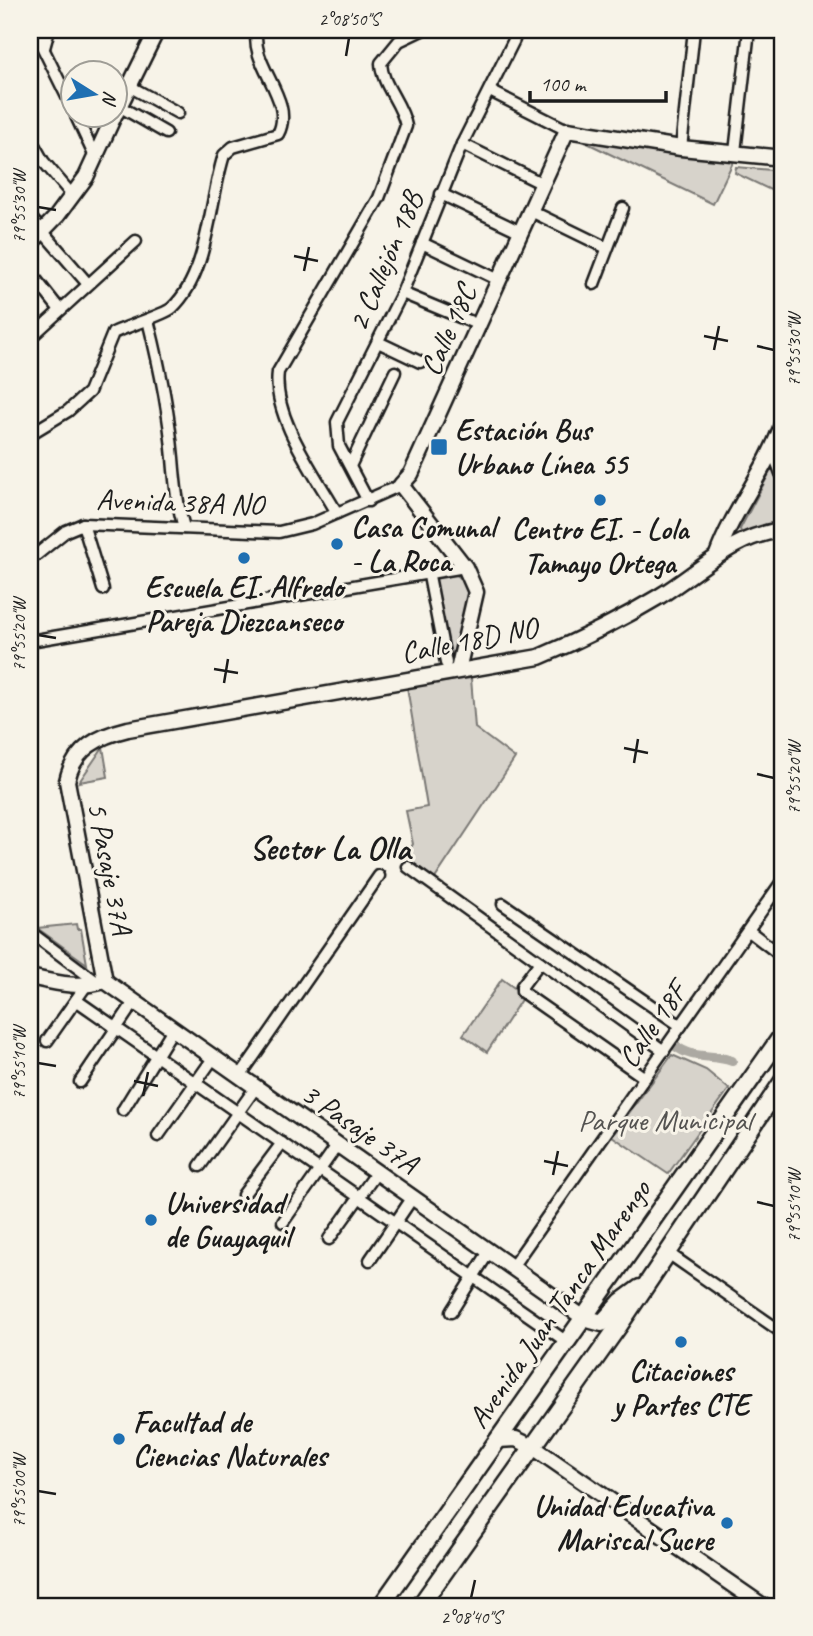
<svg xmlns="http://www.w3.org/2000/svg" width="813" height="1636" font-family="Caveat,sans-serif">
	<rect width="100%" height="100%" fill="#f7f3e8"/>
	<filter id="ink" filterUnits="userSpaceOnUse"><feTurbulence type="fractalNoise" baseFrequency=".0143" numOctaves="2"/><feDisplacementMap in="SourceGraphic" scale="14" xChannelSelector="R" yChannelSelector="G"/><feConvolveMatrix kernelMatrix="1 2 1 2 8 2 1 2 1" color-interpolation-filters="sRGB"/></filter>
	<g filter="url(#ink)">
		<g fill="#d7d3cb" stroke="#7a7874" stroke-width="2">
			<path d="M583,141L734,160L713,204Z"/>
			<path d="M736,167L783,171V196L735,173Z"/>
			<path d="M771,470H779L783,484V523L742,536L740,529Z"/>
			<path d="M455,574L470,585L457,664L447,666L431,577Z"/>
			<path d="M471,678L475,728L515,758L434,880L404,859L413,844L406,811L427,807L407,687Z"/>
			<path d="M103,747L108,777L79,782Z"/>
			<path d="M76,924L77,929H81L87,964L37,928Z"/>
			<path d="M502,979L524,995L487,1052L463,1035Z"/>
			<path d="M672,1055L706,1070L729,1089L668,1174L612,1136Z"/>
		</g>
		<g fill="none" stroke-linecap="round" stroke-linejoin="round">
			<path stroke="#aca9a2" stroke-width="10" d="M674,1045C695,1061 709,1053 732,1061"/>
			<g stroke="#1c1c1c" stroke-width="15">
				<g id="street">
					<path d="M34,30L74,111"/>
					<path d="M44,48L49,30"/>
					<path d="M129,86L178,113"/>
					<path d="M490,91L567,130"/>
					<path d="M119,106L166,133"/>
					<path d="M76,116L95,157"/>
					<path d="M30,138L43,161L72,195"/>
					<path d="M462,144L543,184"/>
					<path d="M681,148L694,30"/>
					<path d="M735,152L749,30"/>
					<path d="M441,194L521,232"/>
					<path d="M531,211L607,248"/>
					<path d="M30,217L88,284"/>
					<path d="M422,243L499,280"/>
					<path d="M30,272L60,310"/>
					<path d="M594,284L623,208"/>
					<path d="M402,293L479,325"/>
					<path d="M149,324C160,368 169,413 173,458C175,483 177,504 184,528"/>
					<path d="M30,338L136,241"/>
					<path d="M378,342L420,362"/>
					<path d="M30,434L68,411L89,392L113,333C125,327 166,314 172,308C209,274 209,201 224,155L233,147L278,134C296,100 249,65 257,30"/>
					<path d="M351,464L395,372"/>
					<path d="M368,501L339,446L337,422L402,293L462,144L514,40"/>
					<path d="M337,513C315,474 272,417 278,372L379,198L406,126C402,103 382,86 381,63L399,41L422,30"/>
					<path d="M83,524L103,589"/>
					<path d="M30,560L66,531L83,524L279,532L312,524L401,485"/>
					<path d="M429,576L446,663"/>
					<path d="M30,641L465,567"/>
					<path d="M408,867L664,1051"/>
					<path d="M503,904L681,1026"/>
					<path d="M749,931L783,957"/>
					<path d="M30,932L98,983"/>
					<path d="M540,962L522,986V992L645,1078"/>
					<path d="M76,1000L567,1342"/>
					<path d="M47,1041L85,987"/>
					<path d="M240,1076L379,876"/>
					<path d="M80,1082L134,1002"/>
					<path d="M123,1110L173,1029"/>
					<path d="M158,1136L214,1057"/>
					<path d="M200,1166L256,1087"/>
					<path d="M243,1195L282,1143"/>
					<path d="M283,1222L338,1144"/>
					<path d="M329,1239L377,1172"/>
					<path d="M668,1253L783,1333"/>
					<path d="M370,1260L413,1197"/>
					<path d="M512,1267L783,880"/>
					<path d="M451,1312L490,1250"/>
				</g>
			</g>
			<g stroke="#1c1c1c" stroke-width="19">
				<g id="secondary">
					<path d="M116,113L157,30"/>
					<path d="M30,244L57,216L86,177L114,116"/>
					<path d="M774,449L783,473"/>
					<path d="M717,555C734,508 767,470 783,422"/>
					<path d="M458,670L476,592L465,567L401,485L411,474L567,130L681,148L783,158"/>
					<path d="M30,977C57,983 78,989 105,981"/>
					<path d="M105,981L67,781C74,748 99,736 128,729L539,657C580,640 622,619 660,596C701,571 733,535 783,530"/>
					<path d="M105,981L584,1318"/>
					<path d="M498,1440L516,1439L533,1447L763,1606"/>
				</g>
			</g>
			<g stroke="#1c1c1c" stroke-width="21">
				<g id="primary">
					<path d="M584,1318L602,1323L621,1302L640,1288"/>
					<path d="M381,1606L783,1034"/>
					<path d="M420,1606L620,1324L783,1081"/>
				</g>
			</g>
			<use href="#street" stroke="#f7f3e8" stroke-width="10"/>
			<use href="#secondary" stroke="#f7f3e8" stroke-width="14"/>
			<use href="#primary" stroke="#f7f3e8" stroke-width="16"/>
		</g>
	</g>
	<path fill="none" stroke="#1c1c1c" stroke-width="2.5" d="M346,56L349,38M38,207L56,210M294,256L318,261M304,271L309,247M704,336L728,341M757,346L774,350M714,350L719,326M38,635L56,638M214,669L238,673M224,683L228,659M624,748L648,753M634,763L638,739M757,774L774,778M38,1063L56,1066M134,1081L158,1086M143,1096L148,1072M544,1161L568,1166M553,1175L558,1151M757,1202L774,1206M38,1491L56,1494M471,1598L475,1580"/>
	<g fill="#1f6fb2" stroke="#f7f3e8" stroke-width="2.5">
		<rect x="430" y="438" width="18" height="18" rx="3.5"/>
		<circle cx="600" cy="500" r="7"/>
		<circle cx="337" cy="544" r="7"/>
		<circle cx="244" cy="558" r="7"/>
		<circle cx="151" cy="1220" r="7"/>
		<circle cx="681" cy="1342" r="7"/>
		<circle cx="119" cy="1439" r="7"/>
		<circle cx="727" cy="1523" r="7"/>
	</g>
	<g text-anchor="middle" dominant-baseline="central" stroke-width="6" stroke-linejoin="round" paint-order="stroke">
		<g font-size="30" fill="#1c1c1c" stroke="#f7f3e8">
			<text transform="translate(385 261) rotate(-67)">2 Callejón 18B</text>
			<text transform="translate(448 330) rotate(-66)">Calle 18C</text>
			<text transform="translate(180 502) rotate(2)">Avenida 38A NO</text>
			<text transform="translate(469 640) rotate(-11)">Calle 18D NO</text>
			<text transform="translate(110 868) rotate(79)">5 Pasaje 37A</text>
			<text transform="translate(652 1025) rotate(-55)">Calle 18F</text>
			<text transform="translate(360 1128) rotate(35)">3 Pasaje 37A</text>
			<text transform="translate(559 1304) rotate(-55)">Avenida Juan Tanca Marengo</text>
		</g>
		<g font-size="30" font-weight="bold" fill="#1c1c1c" stroke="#f7f3e8" text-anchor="start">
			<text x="455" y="430">Estación Bus<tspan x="455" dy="34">Urbano Línea 55</tspan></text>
			<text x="351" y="527">Casa Comunal<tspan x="351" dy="34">- La Roca</tspan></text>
			<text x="600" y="529" text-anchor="middle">Centro EI. - Lola<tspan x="600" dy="34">Tamayo Ortega</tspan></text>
			<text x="244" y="587" text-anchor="middle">Escuela EI. Alfredo<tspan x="244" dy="34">Pareja Diezcanseco</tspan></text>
			<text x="165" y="1203">Universidad<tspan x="165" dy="34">de Guayaquil</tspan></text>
			<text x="681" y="1371" text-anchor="middle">Citaciones<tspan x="681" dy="34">y Partes CTE</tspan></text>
			<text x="133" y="1422">Facultad de<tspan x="133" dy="34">Ciencias Naturales</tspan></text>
			<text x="713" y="1506" text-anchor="end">Unidad Educativa<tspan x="713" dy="34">Mariscal Sucre</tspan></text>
		</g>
		<g font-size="30" fill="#545351" stroke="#f7f3e8">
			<text x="665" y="1120">Parque Municipal</text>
		</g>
		<g font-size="33" font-weight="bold" fill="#1c1c1c" stroke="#f7f3e8">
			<text x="330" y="848">Sector La Olla</text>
		</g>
	</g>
	<rect width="813" height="1636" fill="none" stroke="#f7f3e8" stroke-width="77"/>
	<g transform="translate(94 94) rotate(101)"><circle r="33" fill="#f7f3e8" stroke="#9f9d96" stroke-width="2"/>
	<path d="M0-5L12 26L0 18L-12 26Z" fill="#1f6fb2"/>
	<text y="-10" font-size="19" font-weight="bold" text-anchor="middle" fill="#1c1c1c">N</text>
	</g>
	<path d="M530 91v10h136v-10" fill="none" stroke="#1c1c1c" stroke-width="3.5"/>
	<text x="540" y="91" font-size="21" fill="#1c1c1c" stroke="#f7f3e8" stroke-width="5" paint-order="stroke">100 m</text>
	<rect x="38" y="38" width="736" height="1560" fill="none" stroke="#1c1c1c" stroke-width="2.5"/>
	<g font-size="18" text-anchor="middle" fill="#1c1c1c">
		<text x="349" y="25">2°08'50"S</text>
		<text transform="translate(19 207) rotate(-90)" y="6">79°55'30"W</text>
		<text transform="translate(794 350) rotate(-90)" y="6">79°55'30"W</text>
		<text transform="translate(19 635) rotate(-90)" y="6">79°55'20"W</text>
		<text transform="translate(794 778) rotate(-90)" y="6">79°55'20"W</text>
		<text transform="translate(19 1063) rotate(-90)" y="6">79°55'10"W</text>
		<text transform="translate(794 1206) rotate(-90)" y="6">79°55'10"W</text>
		<text transform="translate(19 1491) rotate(-90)" y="6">79°55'00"W</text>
		<text x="471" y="1623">2°08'40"S</text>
	</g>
</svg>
